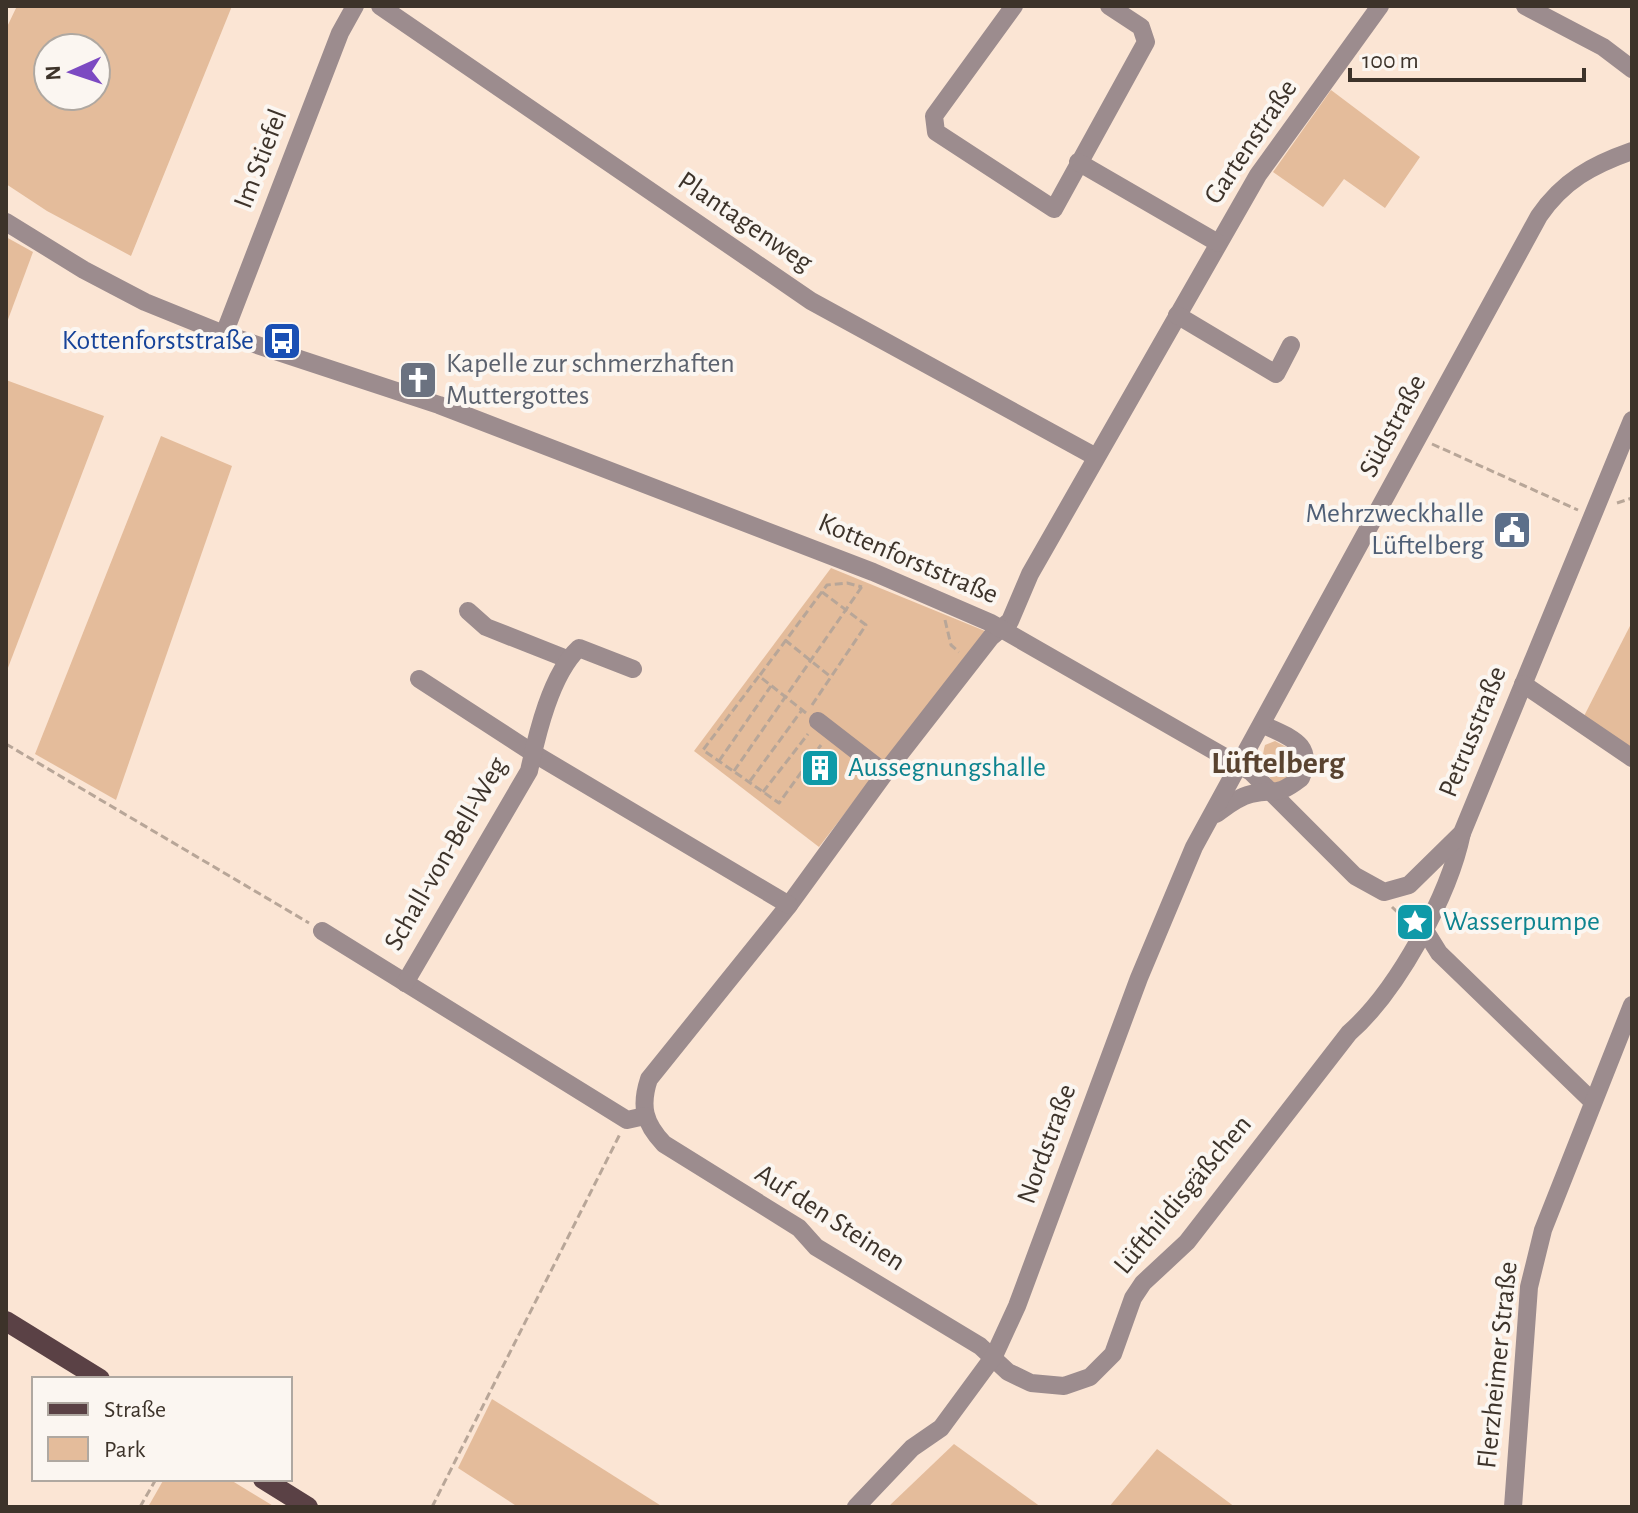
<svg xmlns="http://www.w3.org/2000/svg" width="1638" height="1513" font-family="'Alegreya Sans',sans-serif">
	<rect width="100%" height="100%" fill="#fbe5d4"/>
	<g fill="#e4bc9b" fill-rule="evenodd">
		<path d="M17,6H232L131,256L47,211L6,184V29ZM96,48V96H48V48Z"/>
		<path d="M1331,90L1420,157L1385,208L1344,179L1323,207L1273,172Z"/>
		<path d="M6,237L33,252L6,325Z"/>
		<path d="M6,380L104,416L6,673Z"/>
		<path d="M161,436L232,466L116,800L35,754Z"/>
		<path d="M831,568L985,631L819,847L694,751Z"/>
		<path d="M1632,622V750L1583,718Z"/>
		<path d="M1275,741L1290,749L1297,760L1292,777L1275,785C1265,772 1260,761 1265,745Z"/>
		<path d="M492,1399L663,1507H518L458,1468Z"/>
		<path d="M954,1444L1041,1507H888Z"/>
		<path d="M1157,1449L1235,1507H1109Z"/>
		<path d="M164,1479H229L275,1507H148Z"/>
	</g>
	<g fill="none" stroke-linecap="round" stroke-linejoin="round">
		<g stroke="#b8a698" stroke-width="3" stroke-dasharray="8 4" stroke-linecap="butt">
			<path d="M1432,444L1578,510"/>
			<path d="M1617,503L1632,498"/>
			<path d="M945,620L951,645L959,652"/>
			<path d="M785,640L831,677"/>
			<path d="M760,675L827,585L847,583L862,587"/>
			<path d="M812,705L866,625L822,592"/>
			<path d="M806,713L759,676L703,750L779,803L821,745"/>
			<path d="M6,744L309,923"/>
			<path d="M719,761L771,686"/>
			<path d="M734,771L863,585"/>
			<path d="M750,781L802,710"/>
			<path d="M763,792L808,734"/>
			<path d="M1392,907L1409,923"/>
			<path d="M140,1507L156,1479"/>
			<path d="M432,1507L620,1134"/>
		</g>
		<g stroke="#9c8c8e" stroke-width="18">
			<path d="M380,6L811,301L1096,457"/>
			<path d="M1014,6L934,116L936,132L1054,209L1146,42L1141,27L1109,6"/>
			<path d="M1380,6L1258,175L1030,574L1010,621L991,637L885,773L789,905L649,1079C640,1106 644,1123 664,1144L799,1228L816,1247L980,1346L1008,1372L1031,1383L1064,1386L1090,1377L1113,1354L1133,1298L1143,1283L1187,1242L1349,1033C1397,991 1449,896 1462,833"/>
			<path d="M1525,6L1603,47L1632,69"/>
			<path d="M1078,162L1218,243"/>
			<path d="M6,222L84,270L145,302L224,334L439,405L873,572L991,623L1251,772L1355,876L1384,892L1409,885L1462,833L1632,420"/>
			<path d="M1177,315L1276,374L1291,345"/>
			<path d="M224,334L340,33L355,6"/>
			<path d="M468,611L486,627L567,659"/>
			<path d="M419,679L533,753L789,905"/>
			<path d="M1523,684L1632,758"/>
			<path d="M818,721L885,773"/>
			<path d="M1216,814C1227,806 1238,797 1251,794C1277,788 1275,798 1301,778C1315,743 1290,738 1264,725"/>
			<path d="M322,931L627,1120L645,1116"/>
			<path d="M1426,932L1439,953L1592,1101"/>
			<path d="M405,983L529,771C537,734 551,674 579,648L633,669"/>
			<path d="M856,1507L912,1448L941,1428L994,1356L1017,1306L1139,978L1194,847L1539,216C1563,181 1592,165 1632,151"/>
			<path d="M1513,1507L1529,1287L1543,1230L1632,1005"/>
		</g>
		<g stroke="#5a4145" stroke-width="20">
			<path d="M6,1321L100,1379"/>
			<path d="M263,1479L308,1507"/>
		</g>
	</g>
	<defs>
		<g id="bus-square" transform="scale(2)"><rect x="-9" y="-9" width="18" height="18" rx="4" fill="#1a4fb4" stroke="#fbf6f1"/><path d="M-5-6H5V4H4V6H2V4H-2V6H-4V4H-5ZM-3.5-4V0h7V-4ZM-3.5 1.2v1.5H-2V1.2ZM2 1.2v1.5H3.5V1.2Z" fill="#fff"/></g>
		<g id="church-square" transform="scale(2)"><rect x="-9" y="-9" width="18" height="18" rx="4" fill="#6b7280" stroke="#fbf6f1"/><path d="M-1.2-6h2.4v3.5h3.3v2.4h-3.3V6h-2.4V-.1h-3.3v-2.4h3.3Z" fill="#fff"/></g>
		<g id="civic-square" transform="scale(2)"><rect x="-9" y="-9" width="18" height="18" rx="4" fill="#5c6f8a" stroke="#fbf6f1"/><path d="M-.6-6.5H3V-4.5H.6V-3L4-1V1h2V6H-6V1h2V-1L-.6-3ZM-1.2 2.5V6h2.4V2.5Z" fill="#fff"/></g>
		<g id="building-square" transform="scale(2)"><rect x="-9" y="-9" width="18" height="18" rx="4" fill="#0f9aa8" stroke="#fbf6f1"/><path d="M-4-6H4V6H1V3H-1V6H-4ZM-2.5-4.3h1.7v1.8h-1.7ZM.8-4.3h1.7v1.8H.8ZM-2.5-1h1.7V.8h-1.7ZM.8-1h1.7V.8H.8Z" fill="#fff"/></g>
		<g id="sight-square" transform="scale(2)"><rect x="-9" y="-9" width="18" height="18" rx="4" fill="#0f9aa8" stroke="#fbf6f1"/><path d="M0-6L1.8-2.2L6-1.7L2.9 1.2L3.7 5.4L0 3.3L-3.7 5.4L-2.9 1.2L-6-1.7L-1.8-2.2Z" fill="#fff"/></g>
	</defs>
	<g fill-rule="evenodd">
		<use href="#bus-square" x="282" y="341"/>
		<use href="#church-square" x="418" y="380"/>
		<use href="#civic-square" x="1512" y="530"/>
		<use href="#building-square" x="820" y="768"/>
		<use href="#sight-square" x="1415" y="922"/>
	</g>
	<g text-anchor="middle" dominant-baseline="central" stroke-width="8" stroke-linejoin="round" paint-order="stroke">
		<g font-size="28" fill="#3d332a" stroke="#fbf6f1">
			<text transform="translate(1251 142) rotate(-56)">Gartenstraße</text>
			<text transform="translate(261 159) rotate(-69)">Im Stiefel</text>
			<text transform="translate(745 222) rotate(34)">Plantagenweg</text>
			<text transform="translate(1393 426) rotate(-62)">Südstraße</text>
			<text transform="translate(908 559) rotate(23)">Kottenforststraße</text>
			<text transform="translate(1473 732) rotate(-68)">Petrusstraße</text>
			<text transform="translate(446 854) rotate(-60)">Schall-von-Bell-Weg</text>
			<text transform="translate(1047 1144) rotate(-70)">Nordstraße</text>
			<text transform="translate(1183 1195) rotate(-50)">Lüfthildisgäßchen</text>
			<text transform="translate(830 1218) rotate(33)">Auf den Steinen</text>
			<text transform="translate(1498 1365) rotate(-84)">Flerzheimer Straße</text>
		</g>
		<g font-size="28" fill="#164399" stroke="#fbf6f1" text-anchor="end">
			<text x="254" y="341">Kottenforststraße</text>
		</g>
		<g font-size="28" fill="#5b616d" stroke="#fbf6f1" text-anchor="start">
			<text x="446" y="364">Kapelle zur schmerzhaften<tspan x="446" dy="32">Muttergottes</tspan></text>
		</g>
		<g font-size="28" fill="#4e5e75" stroke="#fbf6f1" text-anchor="end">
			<text x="1484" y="514">Mehrzweckhalle<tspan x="1484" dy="32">Lüftelberg</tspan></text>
		</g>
		<g font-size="28" fill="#0d838f" stroke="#fbf6f1" text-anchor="start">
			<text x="848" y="768">Aussegnungshalle</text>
			<text x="1443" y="922">Wasserpumpe</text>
		</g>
		<g font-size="32" font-weight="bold" fill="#594330" stroke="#fbf6f1">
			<text x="1278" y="763">Lüftelberg</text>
		</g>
	</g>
	<rect width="1638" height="1513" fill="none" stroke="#3d332a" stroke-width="16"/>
	<rect x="32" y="1377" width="260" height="104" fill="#fbf6f1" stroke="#afa8a1" stroke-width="2"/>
	<rect x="48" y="1403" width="40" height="12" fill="#5a4145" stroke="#afa8a1" stroke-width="2"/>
	<text x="104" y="1417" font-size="24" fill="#3d332a">Straße</text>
	<rect x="48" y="1437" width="40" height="24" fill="#e4bc9b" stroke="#afa8a1" stroke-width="2"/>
	<text x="104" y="1457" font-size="24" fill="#3d332a">Park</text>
	<g transform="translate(72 72) rotate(267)"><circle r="38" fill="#fbf6f1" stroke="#afa8a1" stroke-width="2"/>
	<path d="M0-6L14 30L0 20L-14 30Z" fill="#7c4ac2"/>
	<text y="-12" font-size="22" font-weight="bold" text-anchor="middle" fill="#3d332a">N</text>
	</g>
	<path d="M1350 68v12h234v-12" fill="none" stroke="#3d332a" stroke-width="4"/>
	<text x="1362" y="68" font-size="24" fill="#3d332a" stroke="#fbf6f1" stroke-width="6" paint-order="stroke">100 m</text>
</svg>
